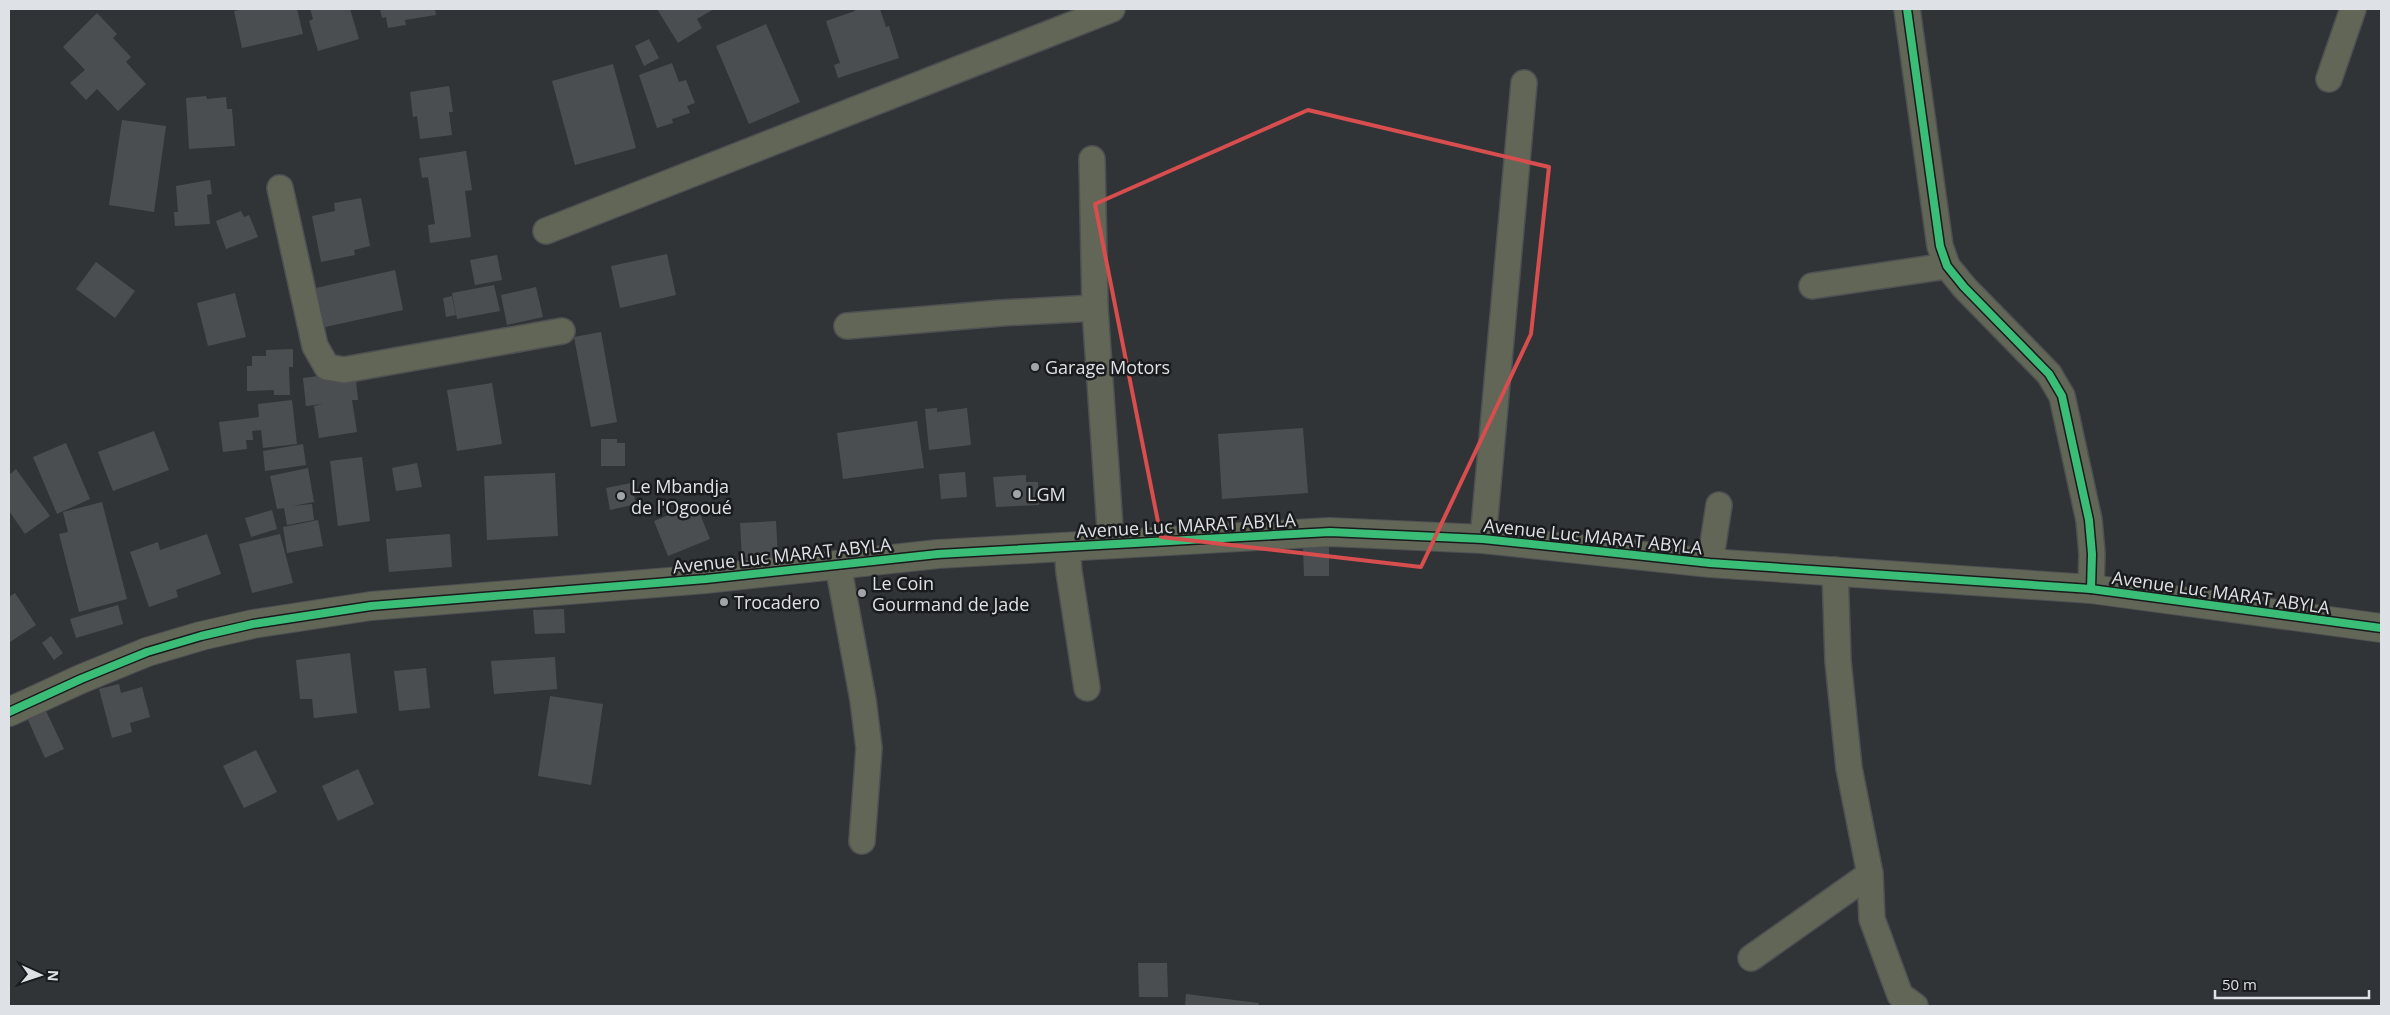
<svg xmlns="http://www.w3.org/2000/svg" width="2390" height="1015" font-family="'Open Sans',sans-serif">
	<rect width="100%" height="100%" fill="#313437"/>
	<g fill="#4b4e50">
		<path d="M243,9H297L303,34L242,48L234,11Z"/>
		<path d="M310,9H350L359,39L318,51L309,21L313,19Z"/>
		<path d="M380,9H435L436,15L405,20L406,25L388,28L386,17L382,18Z"/>
		<path d="M657,9H714L697,19L702,28L678,43Z"/>
		<path d="M854,9H880L886,27L889,26L899,58L838,78L834,65L840,63L826,21L855,11Z"/>
		<path d="M97,13L117,34L113,38L131,57L126,62L146,84L118,111L97,89L86,100L70,83L85,70L63,47Z"/>
		<path d="M766,24L800,102L749,124L716,46Z"/>
		<path d="M649,39L659,58L644,66L635,46Z"/>
		<path d="M672,63L679,82L686,80L695,103L687,106L690,113L672,119L673,123L657,128L639,75Z"/>
		<path d="M613,64L636,148L575,165L552,81Z"/>
		<path d="M449,86L453,112H449L452,135L420,139L417,116L413,117L410,92Z"/>
		<path d="M206,96L207,99L226,97L227,109H232L235,146L189,149L186,98Z"/>
		<path d="M122,120L166,126L154,212L109,205Z"/>
		<path d="M466,151L472,190L465,191L471,237L430,243L428,225L435,224L428,177L422,178L419,158Z"/>
		<path d="M210,180L212,194L207,195L210,224L175,226L174,212H178L176,186Z"/>
		<path d="M361,198L370,246L354,250L355,255L321,262L312,216L335,211L334,203Z"/>
		<path d="M241,211L244,217L249,215L258,237L226,249L216,221Z"/>
		<path d="M667,254L676,295L620,308L611,266Z"/>
		<path d="M497,255L502,280L475,285L470,260Z"/>
		<path d="M96,262L135,291L115,318L76,289Z"/>
		<path d="M395,270L403,310L325,327L316,288Z"/>
		<path d="M494,285L500,311L457,319L452,293Z"/>
		<path d="M536,287L543,317L507,325L501,295Z"/>
		<path d="M235,293L246,337L208,346L197,303Z"/>
		<path d="M452,296L456,315L446,317L443,298Z"/>
		<path d="M601,332L617,422L591,427L574,337Z"/>
		<path d="M293,349V367H289L290,395H274V390L247,391V366H252V356H266V350Z"/>
		<path d="M355,371L358,400H352L357,432L319,438L314,406L322,404L306,406L303,378Z"/>
		<path d="M492,383L502,444L457,451L447,390Z"/>
		<path d="M292,400L297,444L263,448L261,430L252,431L253,440H246L247,449L223,452L219,422L259,417L258,404Z"/>
		<path d="M937,408V412L967,408L971,445L929,450L925,409Z"/>
		<path d="M917,421L924,468L843,479L837,433Z"/>
		<path d="M1303,428L1308,493L1222,499L1218,434Z"/>
		<path d="M154,431L169,470L113,491L98,452Z"/>
		<path d="M601,439H617V443H625V466H601Z"/>
		<path d="M66,443L90,499L57,514L33,457Z"/>
		<path d="M303,444L306,465L265,471L263,451Z"/>
		<path d="M362,457L370,521L338,526L330,461Z"/>
		<path d="M417,463L422,487L396,491L392,468Z"/>
		<path d="M308,468L314,502L292,506L312,504L314,520L287,525L284,508L277,509L270,476Z"/>
		<path d="M16,469L50,516L25,534L9,511V475Z"/>
		<path d="M965,472L967,497L941,499L939,474Z"/>
		<path d="M555,473L558,536L487,540L484,476Z"/>
		<path d="M1026,475V482H1038L1039,505L996,507L993,477Z"/>
		<path d="M631,483L636,504L610,510L606,488Z"/>
		<path d="M102,502L127,599L79,612L59,534L68,532L63,512Z"/>
		<path d="M696,504L710,539L668,556L654,521Z"/>
		<path d="M272,510L277,529L251,537L245,518Z"/>
		<path d="M318,520L323,546L287,553L283,527Z"/>
		<path d="M776,521L778,557L742,559L740,523Z"/>
		<path d="M207,534L221,574L176,590L178,597L149,607L130,552L158,542L160,550Z"/>
		<path d="M280,534L293,583L252,593L239,544Z"/>
		<path d="M450,534L452,567L389,572L386,539Z"/>
		<path d="M1303,547H1329V576H1304Z"/>
		<path d="M15,593L36,625L10,642L9,597Z"/>
		<path d="M118,605L123,624L76,638L70,619Z"/>
		<path d="M564,609L565,633L535,634L533,610Z"/>
		<path d="M51,636L63,653L54,660L42,643Z"/>
		<path d="M350,653L357,713L314,718L312,699H300L296,660Z"/>
		<path d="M555,657L557,689L494,694L491,661Z"/>
		<path d="M426,668L430,708L399,711L394,671Z"/>
		<path d="M119,684L121,693L142,687L150,717L130,723L132,732L112,738L99,689Z"/>
		<path d="M550,696L603,704L591,785L538,776Z"/>
		<path d="M46,711L64,749L45,758L28,720Z"/>
		<path d="M256,750L277,792L244,808L223,766Z"/>
		<path d="M358,769L374,804L338,821L322,786Z"/>
		<path d="M1138,963H1167L1168,997H1139Z"/>
		<path d="M1186,994L1259,1003L1258,1006H1185Z"/>
	</g>
	<g fill="none" stroke-linecap="round" stroke-linejoin="round">
		<g stroke="#4e5052" stroke-width="28">
			<g id="minor">
				<path d="M1907,9L1940,246L1947,266L1964,287L2049,374L2062,396L2089,520L2092,554L2091,589"/>
				<path d="M2329,79L2353,9"/>
				<path d="M1092,159L1095,308L1111,543"/>
				<path d="M280,188L315,346L327,367L344,370L562,331"/>
				<path d="M546,231L1112,9"/>
				<path d="M1812,286L1947,266"/>
				<path d="M847,326L1001,313L1095,308"/>
				<path d="M1483,539L1524,83"/>
				<path d="M1067,547L1069,572L1087,688"/>
				<path d="M1710,563L1719,505"/>
				<path d="M838,565L863,700L869,748L862,841"/>
				<path d="M1835,570L1838,661L1849,768L1870,874L1872,919L1900,995L1915,1006"/>
				<path d="M1751,958L1870,874"/>
			</g>
		</g>
		<g stroke="#4e5052" stroke-width="30">
			<path id="tertiary" d="M9,712L81,679L147,652L201,636L253,624L371,606L706,579L938,554L1330,532L1483,539L1710,563L2091,589L2381,628"/>
		</g>
		<use href="#minor" stroke="#616657" stroke-width="25"/>
		<use href="#tertiary" stroke="#616657" stroke-width="28"/>
		<g stroke="#191b1d" stroke-width="11">
			<g id="cycleway">
				<path d="M1907,9L1940,246L1947,266L1964,287L2049,374L2062,396L2089,520L2092,554L2091,589"/>
				<path d="M9,712L81,679L147,652L201,636L253,624L371,606L706,579L938,554L1330,532L1483,539L1710,563L2091,589L2381,628"/>
			</g>
		</g>
		<use href="#cycleway" stroke="#3abd76" stroke-width="8"/>
	</g>
	<path fill="none" stroke="#d84d4e" stroke-width="4" stroke-linejoin="round" d="M1308,110L1549,167L1531,334L1421,567L1161,537L1095,204Z"/>
	<g fill="#a1a4a8" stroke="#191b1d" stroke-width="2">
		<circle cx="1035" cy="367" r="5"/>
		<circle cx="1017" cy="494" r="5"/>
		<circle cx="621" cy="496" r="5"/>
		<circle cx="862" cy="593" r="5"/>
		<circle cx="724" cy="602" r="5"/>
	</g>
	<g text-anchor="middle" dominant-baseline="central" stroke-width="5" stroke-linejoin="round" paint-order="stroke">
		<g font-size="18" fill="#dee1e5" stroke="#191b1d" text-anchor="start">
			<text x="1045" y="367">Garage Motors</text>
			<text x="631" y="486">Le Mbandja<tspan x="631" dy="21">de l'Ogooué</tspan></text>
			<text x="1027" y="494">LGM</text>
			<text x="872" y="583">Le Coin<tspan x="872" dy="21">Gourmand de Jade</tspan></text>
			<text x="734" y="602">Trocadero</text>
		</g>
		<g font-size="18" fill="#dee1e5" stroke="#191b1d">
			<text transform="translate(1186 525) rotate(-3)">Avenue Luc MARAT ABYLA</text>
			<text transform="translate(1593 536) rotate(6)">Avenue Luc MARAT ABYLA</text>
			<text transform="translate(782 555) rotate(-6)">Avenue Luc MARAT ABYLA</text>
			<text transform="translate(2221 592) rotate(8)">Avenue Luc MARAT ABYLA</text>
		</g>
	</g>
	<rect width="2390" height="1015" fill="none" stroke="#dee1e5" stroke-width="20"/>
	<g transform="translate(40 975) rotate(93)" stroke="#191b1d" stroke-width="4" paint-order="stroke">
	<path d="M0-4L9 19L0 12L-9 19Z" fill="#dee1e5"/>
	<text y="-8" font-size="14" font-weight="bold" text-anchor="middle" fill="#dee1e5">N</text>
	</g>
	<path d="M2215 990v8h154v-8" fill="none" stroke="#dee1e5" stroke-width="2.5"/>
	<text x="2222" y="990" font-size="15" fill="#dee1e5" stroke="#191b1d" stroke-width="4" paint-order="stroke">50 m</text>
</svg>
